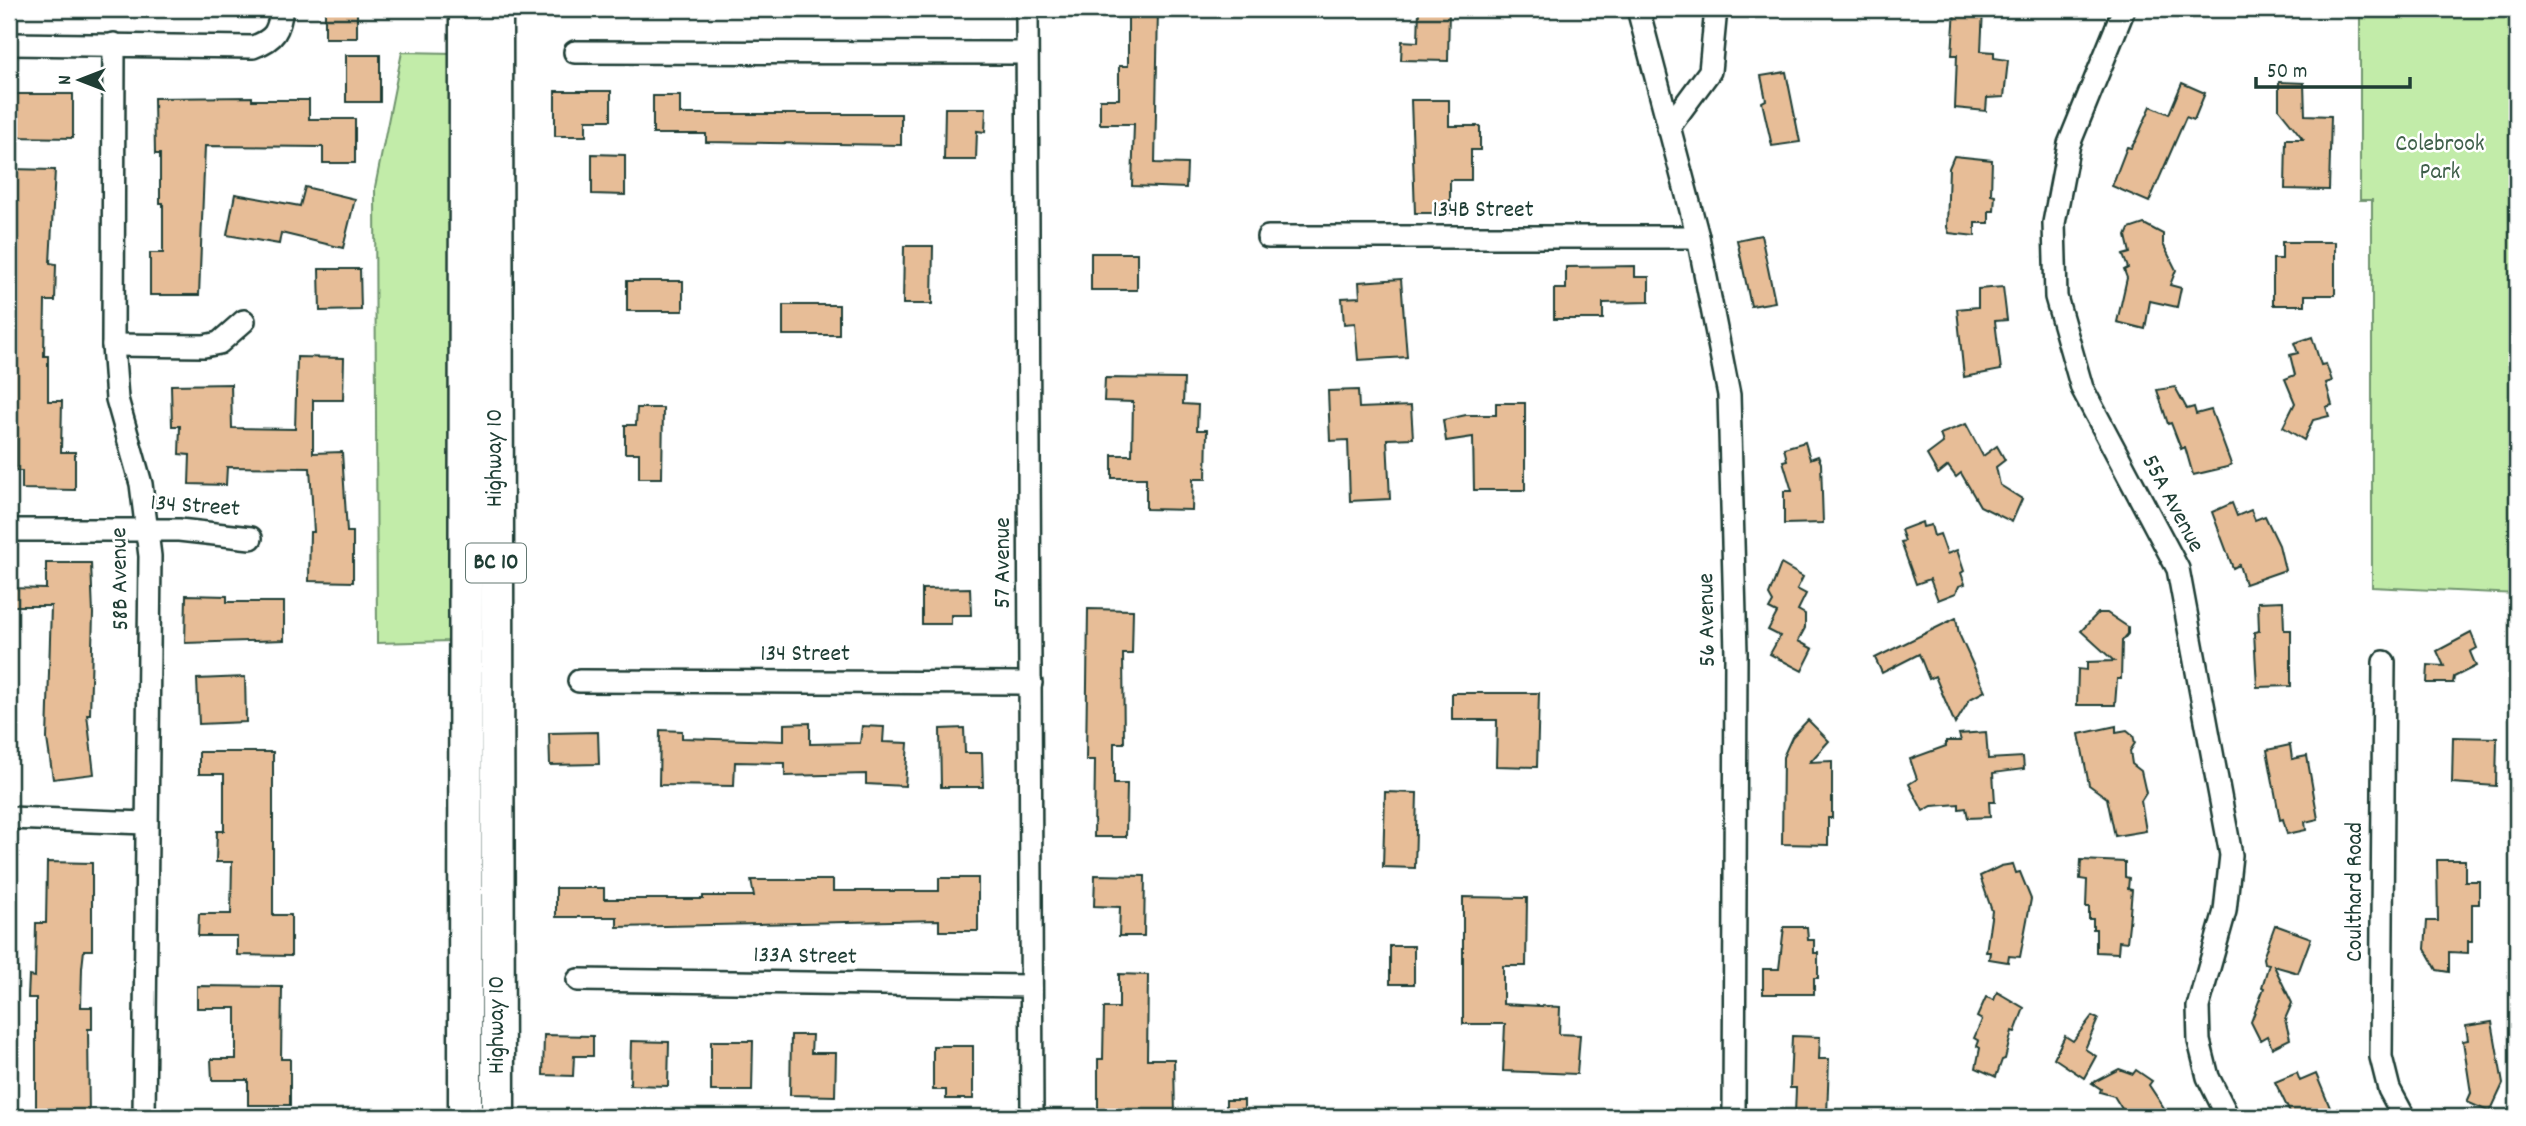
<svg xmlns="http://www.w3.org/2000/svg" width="2526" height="1126" font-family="Dekko,sans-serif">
	<rect width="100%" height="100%" fill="#fff"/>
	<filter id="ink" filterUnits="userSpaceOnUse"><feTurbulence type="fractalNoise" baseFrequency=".0143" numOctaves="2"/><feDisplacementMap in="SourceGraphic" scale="14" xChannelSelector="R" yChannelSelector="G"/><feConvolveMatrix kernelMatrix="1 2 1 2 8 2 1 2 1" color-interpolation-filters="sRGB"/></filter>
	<g filter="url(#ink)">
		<g fill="#c2eca9" stroke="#70946e" stroke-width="2">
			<path d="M2360,9H2517V594L2372,587V200H2360Z"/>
			<path d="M402,52L454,53L451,641L377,643L375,187Z"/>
		</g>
		<g fill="#e7bd97" stroke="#1f3d34" stroke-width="2">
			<rect x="325" y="9" width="32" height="29"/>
			<path d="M1128,9H1158L1155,163L1187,164L1186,188L1132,186L1134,124H1100V99H1119V66H1128Z"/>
			<path d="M1419,9H1449L1448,61L1401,60L1402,41L1418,42Z"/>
			<path d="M1955,9H1983L1981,51L1994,52V58L2008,60L2004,97L1987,98L1986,111L1955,108L1957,55H1952Z"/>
			<rect x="346" y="55" width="34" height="47"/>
			<path d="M1786,72L1800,142L1772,146L1762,102L1766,100L1761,76Z"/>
			<path d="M2279,82L2304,83L2305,115L2331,116L2329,190L2285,189L2286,139H2303L2279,109Z"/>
			<path d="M2182,83L2205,93L2194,120L2186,117L2149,202L2112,186L2127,147L2131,148L2136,140L2151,106L2169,114Z"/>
			<path d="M555,91H611V120H586V136H555Z"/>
			<path d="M18,94H73V138L9,137V96Z"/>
			<path d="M653,96H680V114H901V145L706,142V134H653Z"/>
			<path d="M252,97V100H309V119H355V163H323V147L205,146L199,295H150V253H163V203H160V154H155L154,98Z"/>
			<path d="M1411,100H1449V126H1480V150H1471V180H1450V213H1415Z"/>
			<path d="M945,108H986L985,132L977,131L976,160H944Z"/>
			<path d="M592,154L625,155V195L592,194Z"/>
			<path d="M1954,156L1992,160L1991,194L1995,195L1994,211H1989V223H1975V236L1949,233L1947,227L1949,168Z"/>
			<path d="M9,169L55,170L50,263L56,264L55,301H45L44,356H48V401H62L61,452H75V490L22,489V471H16V439H9Z"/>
			<path d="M305,187L355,199L343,248L281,233L279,244L227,235L235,194L300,206Z"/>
			<path d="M2144,224L2163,234V244L2176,270L2170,285L2181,288L2177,307L2150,301L2145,329L2117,322L2127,278L2124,270L2128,268L2123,255L2130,253L2126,236L2129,229Z"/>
			<path d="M1761,235L1775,302L1751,306L1737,240Z"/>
			<path d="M2282,242H2335V295H2305V305H2273V259H2282Z"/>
			<path d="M904,246H933L932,304H903Z"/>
			<rect x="1091" y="253" width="46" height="37"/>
			<path d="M1635,266V277H1649V302L1603,303V319H1554V289H1566V267Z"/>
			<path d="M319,269H360L361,310L320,311Z"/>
			<path d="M1401,279L1407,357L1358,360L1355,323L1344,324L1342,298L1360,297L1359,282Z"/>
			<rect x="627" y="281" width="56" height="30"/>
			<path d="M2003,287L2007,320L1995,321L2001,370L1964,377L1957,309L1978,307V289Z"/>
			<rect x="783" y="305" width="56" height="30"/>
			<path d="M2312,337L2321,365L2326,364L2332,381L2326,383L2332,405L2326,407L2329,416L2313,420L2304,440L2283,427L2295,403L2285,379L2295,375L2290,355L2298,353L2294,343Z"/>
			<path d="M297,357L344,358L343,400H313V453L342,452L347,532H353V582L309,581L310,532H314L310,468L227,467L226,485L189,484L190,455L179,454L180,426H172L171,385L231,384L232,428L295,429Z"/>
			<path d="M1105,378L1184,379L1183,404L1198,405L1197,430H1207L1206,479H1193L1192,510L1146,509V478H1112V455H1132L1133,402L1104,401Z"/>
			<path d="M2175,387L2187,409L2194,407L2196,414L2211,410L2231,464L2227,467L2193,475L2185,447L2181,449L2171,423L2168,424L2157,390Z"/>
			<path d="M1358,390L1359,408L1411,406L1413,438L1387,439L1390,499L1350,501L1348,440L1330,441L1328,391Z"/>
			<path d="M1496,403H1525V490H1474L1473,437L1446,441L1443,420L1466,415H1496Z"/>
			<path d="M637,408H663L662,478H639V453H625V425H636Z"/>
			<path d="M1966,424L1983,456L1997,446L2005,460L1996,467L2000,485L2022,499L2012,522L1980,506L1961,473L1956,477L1948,466L1938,474L1927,455L1943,443L1940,434Z"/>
			<path d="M1805,442L1810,459L1818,456L1821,463L1823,523L1784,524V491H1792L1783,461L1787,460L1784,448Z"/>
			<path d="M2232,503L2237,516L2251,510L2255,520L2265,516L2279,545L2285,570L2245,584L2239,565L2233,568L2212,512Z"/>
			<path d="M1922,522L1923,527L1931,525L1934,536L1940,534L1947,554L1957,550L1964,571L1961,573L1965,584L1959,586L1956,593L1938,600L1930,579L1916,584L1901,542L1905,541L1901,530Z"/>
			<path d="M46,563H91L93,614L90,714H87L94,774L53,779L47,739L51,606H9V588L46,589Z"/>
			<path d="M1781,564L1803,577L1797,589L1806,594L1798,610L1805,614V628L1798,641L1813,649L1802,671L1770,654L1780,636L1768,630L1777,613L1769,609L1773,602L1769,595Z"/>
			<path d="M970,588L971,615H951V624H922V589Z"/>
			<path d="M186,595L227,596V602H284V640L185,643Z"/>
			<path d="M2283,601L2284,630H2291V686L2257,687L2254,632L2259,631L2258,602Z"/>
			<path d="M1088,609L1133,610L1132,654H1123L1124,743H1114V784H1127L1126,837H1094L1095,760H1086Z"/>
			<path d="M2098,613H2107L2128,627V634L2122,641L2121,679H2117L2115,705H2077L2078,669L2087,670V662L2114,661L2081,631Z"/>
			<path d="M1956,618L1959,634L1985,691L1970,699L1955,724L1935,676L1929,679L1919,654L1882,673L1875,658Z"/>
			<path d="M2471,633L2477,648L2470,652L2476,666L2454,677L2453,683H2427L2428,665L2444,666L2437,651Z"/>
			<path d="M245,677L246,722L199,724L197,679Z"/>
			<path d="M1452,693H1539L1537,767L1496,766L1497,720H1452Z"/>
			<path d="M1808,720L1829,741L1810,762L1832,761V818H1828V845L1782,844L1783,757L1792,737Z"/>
			<path d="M810,723V744L860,743L862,726L884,727L883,742L908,743L905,786L866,784V774L785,776V763L735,762L734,786L659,785L660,730L682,731V738L784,741V724Z"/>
			<path d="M2116,726V732L2127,730L2133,735L2135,743L2130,751L2132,764L2141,771L2146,793L2141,801L2146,831L2115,836L2107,798L2089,785L2079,734Z"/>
			<path d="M964,728L965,753H982L983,787H941L940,729Z"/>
			<path d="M598,732L599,764L550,765L549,733Z"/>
			<path d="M1986,732L1988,759L2023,757L2024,769L1993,773L1995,802H1989L1990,817L1968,818L1966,808L1959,809V804L1932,806L1923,811L1909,784L1917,779L1910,759L1946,746V741H1961L1959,734Z"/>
			<path d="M2453,737L2497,738L2496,786L2452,783Z"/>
			<path d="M2290,745L2292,759L2307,756L2318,819L2305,822L2306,830L2287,834L2283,819L2280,820L2267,750Z"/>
			<path d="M199,752H273V915H291V956L237,955V936H198L199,914H231L232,862H216L217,831H224V774H199Z"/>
			<path d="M1385,792L1417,793L1415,868L1383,867Z"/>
			<path d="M2081,860L2125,862V877L2129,878L2128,889L2132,890L2129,924L2127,942L2119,941L2118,953L2096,952V929H2093V919H2089V907H2086L2087,880L2080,879Z"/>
			<path d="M2437,860H2465V881H2479V904H2472V941H2468V953L2449,952V972L2437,970L2425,949L2427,921H2438Z"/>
			<path d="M47,862L92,863V950H84L82,968L81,1007H92V1029H88L89,1117H36V998H28L29,976L35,977L36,923H46Z"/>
			<path d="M2013,864L2016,873L2020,872L2031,899L2020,957L2009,956L2008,962L1989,959L1990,952H1986L1992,911L1980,876L2001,866Z"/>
			<path d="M1095,875L1145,876L1144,936H1119L1120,907L1094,906Z"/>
			<path d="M939,878H978V931H939V920L617,927V917H556V888H604V899H703V896H754L751,880H833V891H939Z"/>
			<path d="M1463,897L1527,898L1526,966H1503V1004L1560,1007L1559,1034L1580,1035L1577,1074L1503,1071L1505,1024H1463Z"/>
			<path d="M2275,925L2311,938L2298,973L2274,966L2292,1003L2285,1019L2290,1039L2272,1048L2267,1036L2260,1040L2251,1022L2264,988L2262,987L2269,964L2264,963L2263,958Z"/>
			<path d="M1784,927H1807L1808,940H1814V953H1818V978H1814V994H1763V969H1779Z"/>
			<rect x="1390" y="946" width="24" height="38"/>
			<path d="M1119,974L1148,975L1147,1059H1174L1175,1117H1109V1114H1098V1059H1103L1104,1008H1119Z"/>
			<path d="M197,986L282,987L281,1059H290V1105H248V1080H212L211,1059H236V1008H197Z"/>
			<path d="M1997,992L2024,1008L2015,1032L2012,1031L2005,1059L2002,1060L1996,1077L1976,1068L1980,1048L1977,1046L1979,1041L1974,1038L1982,1020L1977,1017L1986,997L1994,1000Z"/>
			<path d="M2092,1016L2098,1019L2085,1049L2096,1056L2084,1078L2054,1058L2065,1036L2073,1041Z"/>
			<path d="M2492,1022L2503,1084L2490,1112L2467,1102L2471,1093L2463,1041L2468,1040L2466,1026Z"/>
			<path d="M544,1035L593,1036V1056H574L573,1076L543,1075Z"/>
			<path d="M791,1035H812L811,1053H836L835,1096L790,1095Z"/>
			<path d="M1792,1036L1820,1037L1819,1059H1829L1827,1116L1795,1114L1796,1088H1790Z"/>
			<path d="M631,1041L669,1042L668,1086L630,1085Z"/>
			<path d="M711,1041H753L752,1091H711Z"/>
			<path d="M933,1046H973V1099H946V1090H933Z"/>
			<path d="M2119,1069L2133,1074L2136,1070L2152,1081L2149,1085L2170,1117H2127L2114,1096L2100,1092L2101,1089L2092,1083Z"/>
			<path d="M2297,1073L2300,1081L2316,1074L2334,1117H2292L2275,1082Z"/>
			<rect x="1226" y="1100" width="18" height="17"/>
		</g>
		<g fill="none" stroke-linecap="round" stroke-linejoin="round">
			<g stroke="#1f3d34" stroke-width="26">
				<g id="minor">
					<path d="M1027,9L1032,1117"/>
					<path d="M1638,9L1698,237L1729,395L1736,653L1734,1117"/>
					<path d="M2124,9L2069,144L2054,223L2056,297L2082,388L2178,569L2231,855L2225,911L2198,1007L2199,1041L2208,1077L2228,1117"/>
					<path d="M9,44L253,47C276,39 278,31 282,9"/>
					<path d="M114,44L113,345L117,399L141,484L150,556L144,1117"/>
					<path d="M575,52L1027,53"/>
					<path d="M1668,128L1710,71L1716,9"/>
					<path d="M1268,237H1698"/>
					<path d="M113,345L204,346L219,343L244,321"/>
					<path d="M9,530H179L251,538"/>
					<path d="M2384,662L2381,1057L2389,1089L2404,1117"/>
					<path d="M579,681L1031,683"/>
					<path d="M9,818L146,823"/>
					<path d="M578,980L1031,986"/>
				</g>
			</g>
			<g stroke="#1f3d34" stroke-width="37">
				<g id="highway">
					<path d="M496,9L498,1117"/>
					<path d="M465,1117L466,9"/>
				</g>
			</g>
			<use href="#minor" stroke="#fff" stroke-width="21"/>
			<use href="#highway" stroke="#fff" stroke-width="32"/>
		</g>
	</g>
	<g text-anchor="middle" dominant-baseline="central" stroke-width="5" stroke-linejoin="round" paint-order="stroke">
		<rect fill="#fff" stroke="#627771" stroke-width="2" x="466" y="543.5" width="60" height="39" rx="5"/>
		<g font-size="23" font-weight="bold" fill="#1f3d34">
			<text x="496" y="563">BC 10</text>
		</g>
		<g font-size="24" fill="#40604b" stroke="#fff">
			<text x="2440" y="145">Colebrook<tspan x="2440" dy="28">Park</tspan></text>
		</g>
		<g font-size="24" fill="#1f3d34" stroke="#fff">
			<text x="1483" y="211">134B Street</text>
			<text transform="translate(496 458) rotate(-90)">Highway 10</text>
			<text transform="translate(2172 504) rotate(62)">55A Avenue</text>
			<text transform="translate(195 507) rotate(4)">134 Street</text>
			<text transform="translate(1004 563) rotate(-90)">57 Avenue</text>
			<text transform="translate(121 579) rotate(-91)">58B Avenue</text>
			<text transform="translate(1708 620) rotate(-91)">56 Avenue</text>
			<text x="805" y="655">134 Street</text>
			<text transform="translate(2356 892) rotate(-90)">Coulthard Road</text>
			<text transform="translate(805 957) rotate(1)">133A Street</text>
			<text transform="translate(498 1025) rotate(-90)">Highway 10</text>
		</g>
	</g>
	<rect width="2526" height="1126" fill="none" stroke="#fff" stroke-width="35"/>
	<rect x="18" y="18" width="2491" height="1091" fill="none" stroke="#1f3d34" stroke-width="2.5" filter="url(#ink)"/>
	<g transform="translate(80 80) rotate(270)" stroke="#ffffff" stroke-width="5" paint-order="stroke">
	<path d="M0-5L12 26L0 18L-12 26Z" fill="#1f3d34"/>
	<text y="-10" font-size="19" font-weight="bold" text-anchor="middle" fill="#1f3d34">N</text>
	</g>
	<path d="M2256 77v10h154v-10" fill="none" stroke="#1f3d34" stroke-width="3.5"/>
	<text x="2267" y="77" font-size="21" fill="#1f3d34" stroke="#ffffff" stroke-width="5" paint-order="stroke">50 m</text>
</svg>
